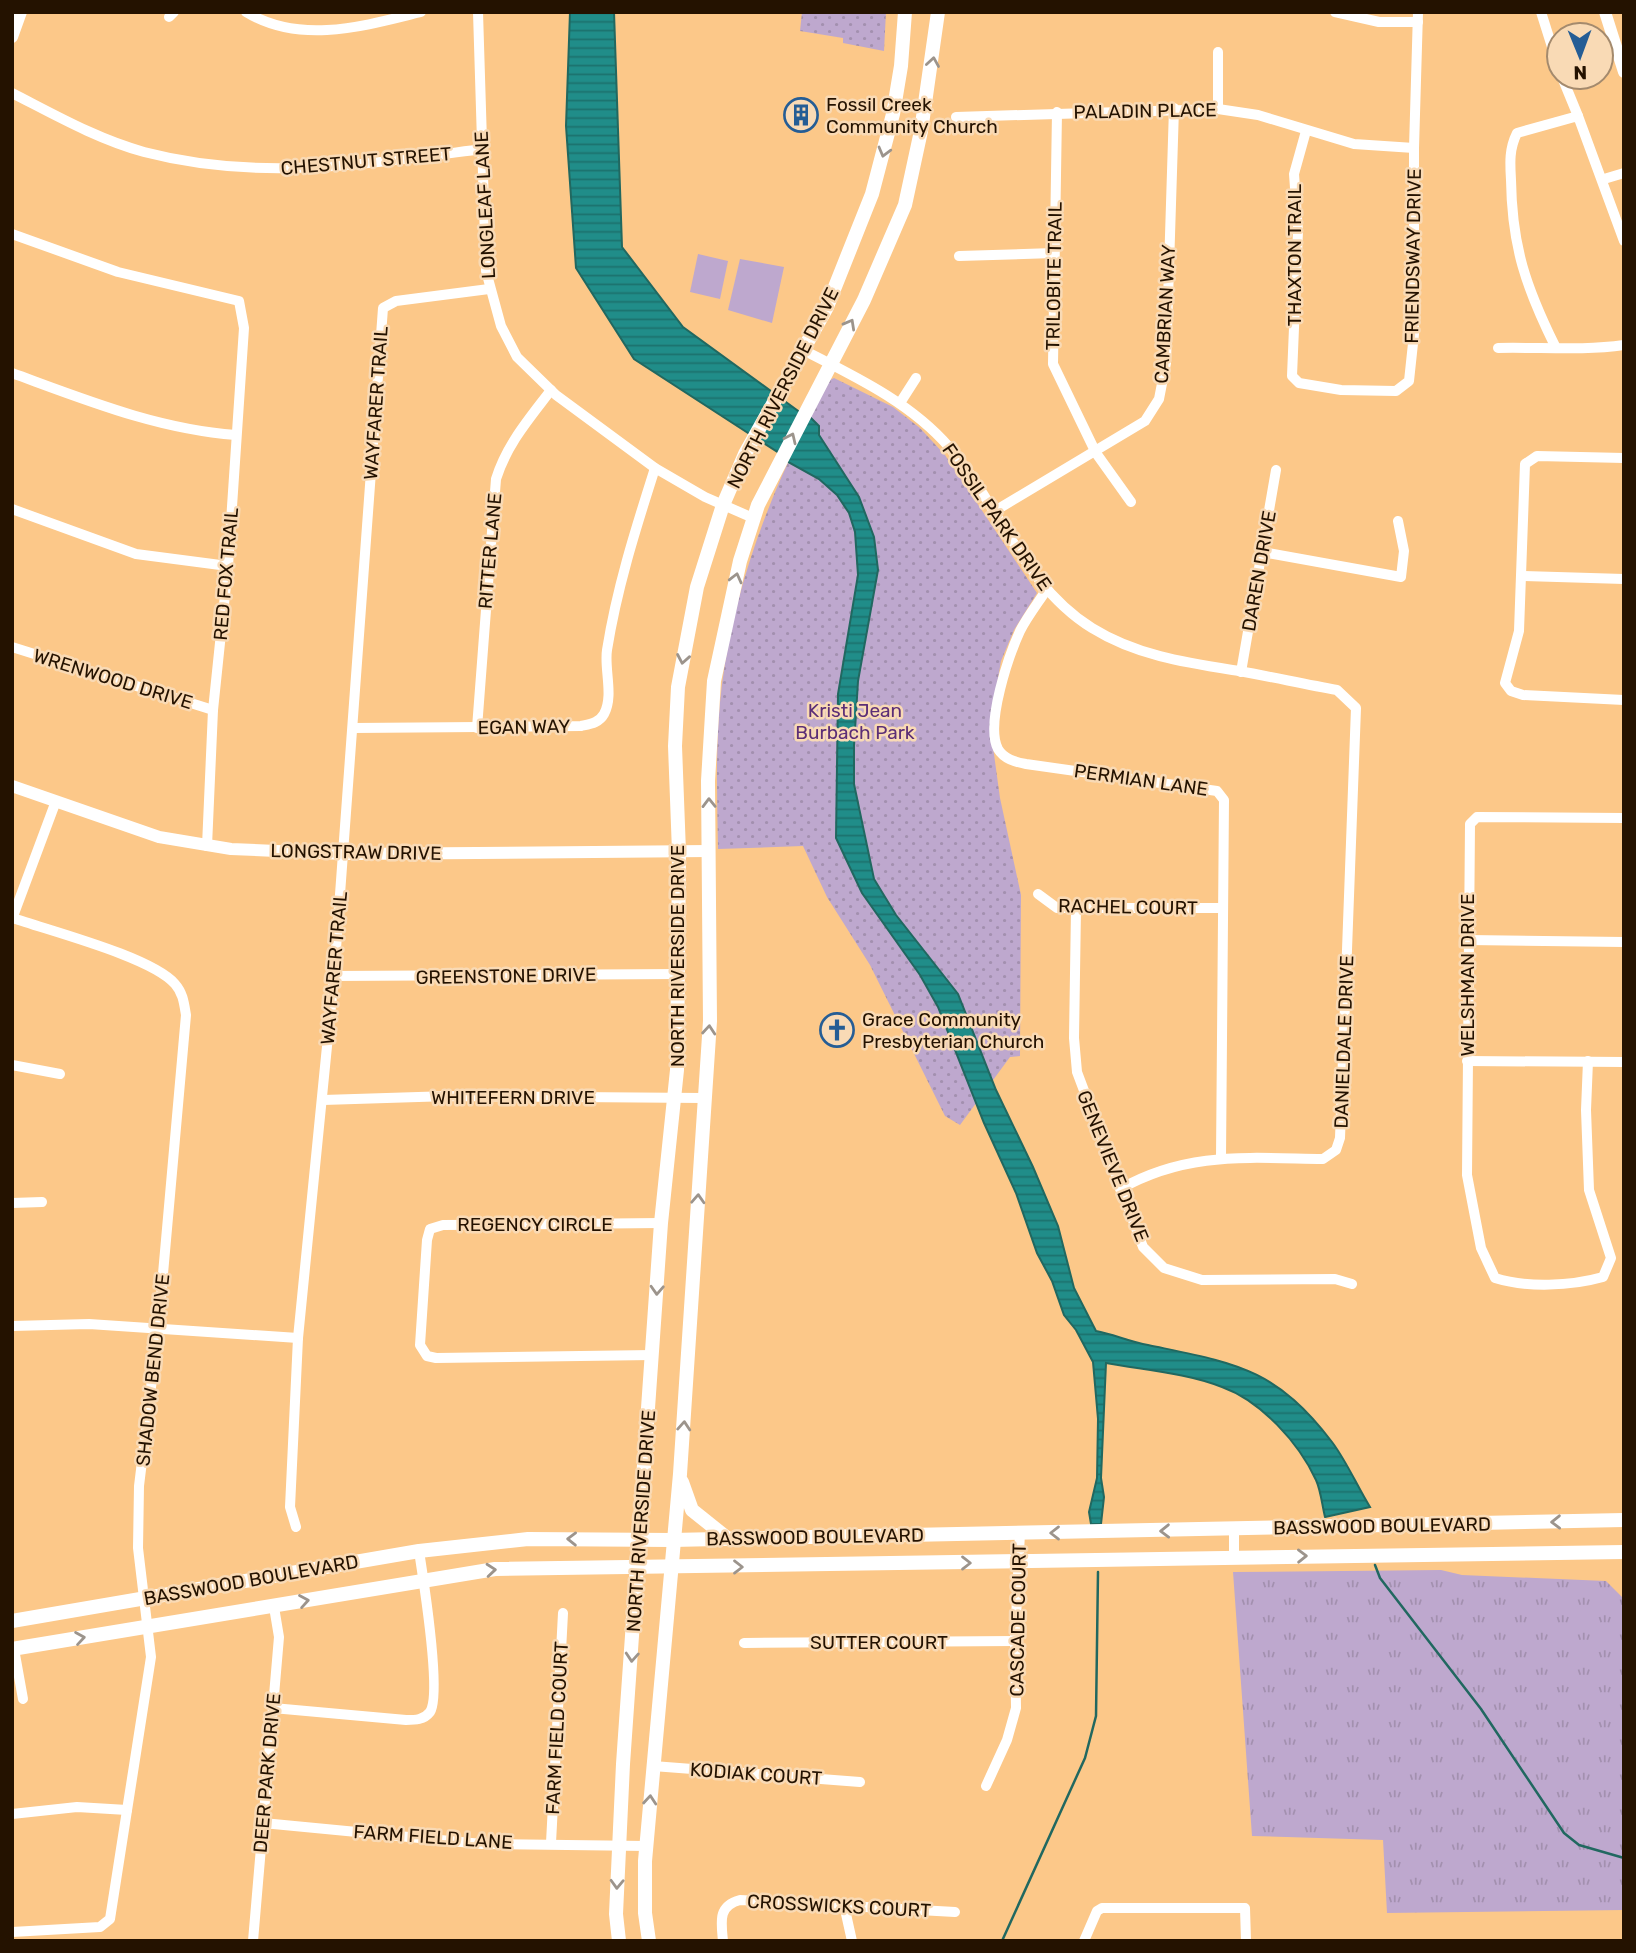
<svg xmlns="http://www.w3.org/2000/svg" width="1636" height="1953" font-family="Rubik,sans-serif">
	<defs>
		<pattern id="grass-tufts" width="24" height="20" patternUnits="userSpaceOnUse" patternTransform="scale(1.75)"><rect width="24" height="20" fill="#bea8ce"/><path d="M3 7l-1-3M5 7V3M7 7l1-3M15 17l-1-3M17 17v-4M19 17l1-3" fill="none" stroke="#a390af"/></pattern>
		<pattern id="park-dots" width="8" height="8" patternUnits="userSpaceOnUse" patternTransform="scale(1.75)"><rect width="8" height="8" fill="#bea8ce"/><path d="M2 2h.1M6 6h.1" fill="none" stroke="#a390af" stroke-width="1.8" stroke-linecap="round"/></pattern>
		<pattern id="water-rules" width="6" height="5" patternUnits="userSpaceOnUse" patternTransform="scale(1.75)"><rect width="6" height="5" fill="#208d89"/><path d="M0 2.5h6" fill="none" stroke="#1c726e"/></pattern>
	</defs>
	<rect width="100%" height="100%" fill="#fcc889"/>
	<path fill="url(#grass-tufts)" d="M1441,1570L1462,1575L1606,1581L1624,1599V1910L1387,1913L1383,1840L1252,1836L1233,1572Z"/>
	<g fill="url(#park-dots)">
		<path d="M802,12H886L884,51L843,43V38L800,31Z"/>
		<path d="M834,378L893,407L920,428L945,455L1037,593L1014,630L1001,661L990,725L1000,798L1021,895L1020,1056L1010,1057L960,1125L945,1116L870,965L827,897L803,846L718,849C717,794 715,739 722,684C736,576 777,475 830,380Z"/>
	</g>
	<g fill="#bea8ce">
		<path d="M698,254L728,261L720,299L690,292Z"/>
		<path d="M740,259L784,267L772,323L728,310Z"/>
	</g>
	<path fill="url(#water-rules)" stroke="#216860" stroke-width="2" d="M570,12H614L622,247L683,327L801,413L803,410L819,426V435L859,497L874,537L878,570L858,681L854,746V784L874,879L896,915L958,994L996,1090L1033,1167L1058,1226L1074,1288L1096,1331C1113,1334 1130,1342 1148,1345C1234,1363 1275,1367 1332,1442C1347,1462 1357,1486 1370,1507L1325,1517C1322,1505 1321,1491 1316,1480C1299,1443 1261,1401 1222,1387C1187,1373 1144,1370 1106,1363L1101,1478L1104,1497L1101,1524H1091L1089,1512L1097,1478L1098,1419L1093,1362L1076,1330L1064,1315L1052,1281L1037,1253L1016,1193L984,1123L938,1007L920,975L862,893L836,838L838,694L858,575L855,532L849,513L837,495L819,479L781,458L782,455L634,359L576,268L566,126Z"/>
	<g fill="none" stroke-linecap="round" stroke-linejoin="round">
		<g stroke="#216860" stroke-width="2.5">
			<path d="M1375,1565L1380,1578L1481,1709L1564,1833L1579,1845L1624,1858"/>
			<path d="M1002,1941L1085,1758L1096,1716L1098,1572"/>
		</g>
		<g stroke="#fff" stroke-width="10">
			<path d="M246,12C300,45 364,26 421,12"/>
			<path d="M478,12L486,271L501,326L517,357L556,395L655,468L705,497L753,518"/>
			<path d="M1335,12L1379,22H1418"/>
			<path d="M1541,12L1559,69"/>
			<path d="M169,17L174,12"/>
			<path d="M1218,52V109"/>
			<path d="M1562,77L1578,116"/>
			<path d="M12,93C55,115 97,139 144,152C259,182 367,164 482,149"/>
			<path d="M1057,112L1053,364L1096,453L1131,502"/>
			<path d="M956,117L1218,109L1258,115L1354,144L1414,148"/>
			<path d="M1306,131L1294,174L1298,231L1292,376L1299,383L1341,390L1396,391L1409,381L1414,334V148L1418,12"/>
			<path d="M1604,179L1624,173"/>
			<path d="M12,234L118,272L239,301L244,328L228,566L213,710L207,846"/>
			<path d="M959,256L1054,253"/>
			<path d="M1555,346C1526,287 1512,247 1511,180C1510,163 1509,149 1517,133L1578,116L1624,241"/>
			<path d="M1498,348C1541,347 1582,351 1624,345"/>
			<path d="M805,351C856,377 911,403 949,447C1000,506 1023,585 1092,628C1137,656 1188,663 1239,671C1272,677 1304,684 1337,690L1356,708L1340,1138L1336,1150L1323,1159C1248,1158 1187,1151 1120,1189"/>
			<path d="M12,373C86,400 157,429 236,435"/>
			<path d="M900,403L916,378"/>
			<path d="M1624,458L1537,456L1525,464L1519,631L1505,683L1511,691L1523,695L1624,700"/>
			<path d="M12,509L136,554L228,566"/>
			<path d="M993,512L1145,421L1159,399L1166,363L1174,108"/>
			<path d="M1262,552L1401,577L1404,551L1398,521"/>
			<path d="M1522,576L1624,579"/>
			<path d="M1047,589C1038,603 1027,617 1020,631C1009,655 985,724 998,749C1004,759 1015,762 1026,764L1217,791L1224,800L1221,1157"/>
			<path d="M12,647L213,710"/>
			<path d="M1241,672L1276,470"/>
			<path d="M354,728L581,726C590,724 599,723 604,714C614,696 604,669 607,650C617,587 636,528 655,468"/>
			<path d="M477,728L496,479C507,444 529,419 551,390"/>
			<path d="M1038,894L1057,908H1222"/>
			<path d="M1076,909L1074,1038L1077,1072L1143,1247L1164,1268L1202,1280L1335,1279L1352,1284"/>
			<path d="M12,919L56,801"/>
			<path d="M1468,940L1624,942"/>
			<path d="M334,976L679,974"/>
			<path d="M1467,1061L1624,1062"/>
			<path d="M1588,1061L1586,1110L1589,1190L1611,1258L1603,1277C1571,1286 1527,1288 1495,1278L1481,1248L1467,1175L1470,824L1477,817L1624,818"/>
			<path d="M12,1065L60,1074"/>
			<path d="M323,1100L450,1096L703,1098"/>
			<path d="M12,1203L42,1202"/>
			<path d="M12,1326L89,1324L298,1338"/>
			<path d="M653,1355L436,1358L427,1356L420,1345L427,1240L430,1229L443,1225L661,1223"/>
			<path d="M296,1527L290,1507L298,1338L334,976L383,308L396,301L489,289"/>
			<path d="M1234,1530V1557"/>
			<path d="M744,1643L1015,1641"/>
			<path d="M14,1649L23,1699"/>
			<path d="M273,1708L406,1720C415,1720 424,1720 430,1712C442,1694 423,1577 419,1551"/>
			<path d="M653,1766L860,1782"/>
			<path d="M986,1786L1007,1740L1016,1708L1015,1641L1020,1532"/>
			<path d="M12,1814L77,1807L127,1810"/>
			<path d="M263,1823L482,1844L646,1846"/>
			<path d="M551,1843L563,1613"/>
			<path d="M844,1905L852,1941"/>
			<path d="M12,1932L100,1927L110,1919L151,1657L138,1548L139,1486L158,1330L186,1015C184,1003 183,993 175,984C152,957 50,931 13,918"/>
			<path d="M253,1941L279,1637L274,1607"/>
			<path d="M723,1941C721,1921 718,1906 740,1900L955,1912"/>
			<path d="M1084,1941L1097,1911L1102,1908H1245L1246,1941"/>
		</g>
		<g stroke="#fff" stroke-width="12">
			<path d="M1605,12L1624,72"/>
			<path d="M12,37L21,12"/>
			<path d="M12,786L159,837L231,849L344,854L709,851"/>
		</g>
		<g stroke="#fff" stroke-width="14">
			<path d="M682,1482L692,1510L727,1538"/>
			<path d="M12,1621L419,1551L528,1539L672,1540L1624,1520"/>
			<path d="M12,1649L495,1569L1624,1552"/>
			<path d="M619,1941L616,1914L623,1764L661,1223L677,1070L679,852L675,746L678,687L697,587L723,505L745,454L827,307L872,194L893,114L901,66L905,12"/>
			<path d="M649,1941L645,1913V1861L680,1474L710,1021L708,781L714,681L740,561L758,505L864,300L905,205L921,131L938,12"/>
		</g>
	</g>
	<defs><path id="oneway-chevron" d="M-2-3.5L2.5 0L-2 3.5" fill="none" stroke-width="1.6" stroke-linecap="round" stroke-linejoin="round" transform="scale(1.75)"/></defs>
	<g stroke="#9c948c">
		<use href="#oneway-chevron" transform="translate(933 62) rotate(-81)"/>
		<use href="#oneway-chevron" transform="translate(884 152) rotate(105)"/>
		<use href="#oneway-chevron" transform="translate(850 324) rotate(-61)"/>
		<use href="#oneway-chevron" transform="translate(791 438) rotate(-65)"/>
		<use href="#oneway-chevron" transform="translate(736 578) rotate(-76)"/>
		<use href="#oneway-chevron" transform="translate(683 659) rotate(100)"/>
		<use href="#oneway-chevron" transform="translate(709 803) rotate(-91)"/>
		<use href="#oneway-chevron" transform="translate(709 1030) rotate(-85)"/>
		<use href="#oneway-chevron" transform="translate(698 1199) rotate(-87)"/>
		<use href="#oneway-chevron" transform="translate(657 1290) rotate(93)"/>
		<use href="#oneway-chevron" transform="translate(684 1426) rotate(-86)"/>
		<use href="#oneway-chevron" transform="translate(1556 1522) rotate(179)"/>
		<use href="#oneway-chevron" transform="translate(1165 1531) rotate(179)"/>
		<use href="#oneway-chevron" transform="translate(1055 1533) rotate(180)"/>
		<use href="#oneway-chevron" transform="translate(572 1539) rotate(-179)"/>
		<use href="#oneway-chevron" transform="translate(1302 1556) rotate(-1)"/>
		<use href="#oneway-chevron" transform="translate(966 1563)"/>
		<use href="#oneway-chevron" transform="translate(738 1567)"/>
		<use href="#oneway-chevron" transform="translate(491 1570) rotate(-5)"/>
		<use href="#oneway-chevron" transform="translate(304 1601) rotate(-10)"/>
		<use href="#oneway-chevron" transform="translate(80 1638) rotate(-9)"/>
		<use href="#oneway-chevron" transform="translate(632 1657) rotate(94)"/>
		<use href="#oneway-chevron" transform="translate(650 1800) rotate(-85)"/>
		<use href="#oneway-chevron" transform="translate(617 1884) rotate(92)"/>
	</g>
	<defs>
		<g id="building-ring" transform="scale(1.75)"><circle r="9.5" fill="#f9dab5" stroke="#255d95" stroke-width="1.5"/><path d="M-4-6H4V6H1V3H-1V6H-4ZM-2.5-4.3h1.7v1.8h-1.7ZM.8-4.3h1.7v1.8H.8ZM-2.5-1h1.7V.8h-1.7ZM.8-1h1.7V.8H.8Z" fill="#255d95"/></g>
		<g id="church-ring" transform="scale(1.75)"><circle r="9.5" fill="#f9dab5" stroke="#255d95" stroke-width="1.5"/><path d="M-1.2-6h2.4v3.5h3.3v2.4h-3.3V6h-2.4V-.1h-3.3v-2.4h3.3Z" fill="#255d95"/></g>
	</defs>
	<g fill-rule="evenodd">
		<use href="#building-ring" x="801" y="115"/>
		<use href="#church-ring" x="837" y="1030"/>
	</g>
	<g text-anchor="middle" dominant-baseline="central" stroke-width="5" stroke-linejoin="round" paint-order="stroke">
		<g font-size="19" fill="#241200" stroke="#f9dab5" text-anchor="start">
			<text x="826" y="104">Fossil Creek<tspan x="826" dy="22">Community Church</tspan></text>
			<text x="862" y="1019">Grace Community<tspan x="862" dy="22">Presbyterian Church</tspan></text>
		</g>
		<g font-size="19" fill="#241200" stroke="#f9dab5">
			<text transform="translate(1145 111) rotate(-1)">PALADIN PLACE</text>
			<text transform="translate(366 161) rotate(-5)">CHESTNUT STREET</text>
			<text transform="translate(485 205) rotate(-93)">LONGLEAF LANE</text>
			<text transform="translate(1294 255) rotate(-90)">THAXTON TRAIL</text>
			<text transform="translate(1413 256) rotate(-89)">FRIENDSWAY DRIVE</text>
			<text transform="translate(1054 276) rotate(-89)">TRILOBITE TRAIL</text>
			<text transform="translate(1165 314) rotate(-87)">CAMBRIAN WAY</text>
			<text transform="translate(783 388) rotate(-63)">NORTH RIVERSIDE DRIVE</text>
			<text transform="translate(376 403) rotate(-86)">WAYFARER TRAIL</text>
			<text transform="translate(997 517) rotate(55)">FOSSIL PARK DRIVE</text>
			<text transform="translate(490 551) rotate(-85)">RITTER LANE</text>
			<text transform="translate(1259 571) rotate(-80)">DAREN DRIVE</text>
			<text transform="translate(226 574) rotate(-85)">RED FOX TRAIL</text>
			<text transform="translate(113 679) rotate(17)">WRENWOOD DRIVE</text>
			<text transform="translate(524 727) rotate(-1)">EGAN WAY</text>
			<text transform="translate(1141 780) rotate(8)">PERMIAN LANE</text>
			<text transform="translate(356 852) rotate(1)">LONGSTRAW DRIVE</text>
			<text transform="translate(1128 907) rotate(1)">RACHEL COURT</text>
			<text transform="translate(677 956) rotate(-90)">NORTH RIVERSIDE DRIVE</text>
			<text transform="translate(334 968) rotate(-85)">WAYFARER TRAIL</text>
			<text transform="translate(1467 975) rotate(-90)">WELSHMAN DRIVE</text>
			<text transform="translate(506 976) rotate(-1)">GREENSTONE DRIVE</text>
			<text transform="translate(1344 1042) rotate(-88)">DANIELDALE DRIVE</text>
			<text x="513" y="1097">WHITEFERN DRIVE</text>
			<text transform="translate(1113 1166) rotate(68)">GENEVIEVE DRIVE</text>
			<text x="535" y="1224">REGENCY CIRCLE</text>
			<text transform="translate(153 1370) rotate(-84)">SHADOW BEND DRIVE</text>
			<text transform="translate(641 1521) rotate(-86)">NORTH RIVERSIDE DRIVE</text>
			<text transform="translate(1382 1526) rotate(-1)">BASSWOOD BOULEVARD</text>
			<text transform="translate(815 1537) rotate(-1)">BASSWOOD BOULEVARD</text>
			<text transform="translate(251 1580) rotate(-10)">BASSWOOD BOULEVARD</text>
			<text transform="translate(1018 1620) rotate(-89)">CASCADE COURT</text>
			<text x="879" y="1642">SUTTER COURT</text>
			<text transform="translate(557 1728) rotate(-87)">FARM FIELD COURT</text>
			<text transform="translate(267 1773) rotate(-85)">DEER PARK DRIVE</text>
			<text transform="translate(756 1774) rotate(4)">KODIAK COURT</text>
			<text transform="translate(433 1837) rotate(4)">FARM FIELD LANE</text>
			<text transform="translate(839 1906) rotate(3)">CROSSWICKS COURT</text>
		</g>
		<g font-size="19" fill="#5b2e76" stroke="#f9dab5">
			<text x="855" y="710">Kristi Jean<tspan x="855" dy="22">Burbach Park</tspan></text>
		</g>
	</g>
	<rect width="1636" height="1953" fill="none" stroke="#241200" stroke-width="28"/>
	<g transform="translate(1580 56) rotate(179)"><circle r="33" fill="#f9dab5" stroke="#a48a6d" stroke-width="2"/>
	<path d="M0-5L12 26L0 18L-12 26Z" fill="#255d95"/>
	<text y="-10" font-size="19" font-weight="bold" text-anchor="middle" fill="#241200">N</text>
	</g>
</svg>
